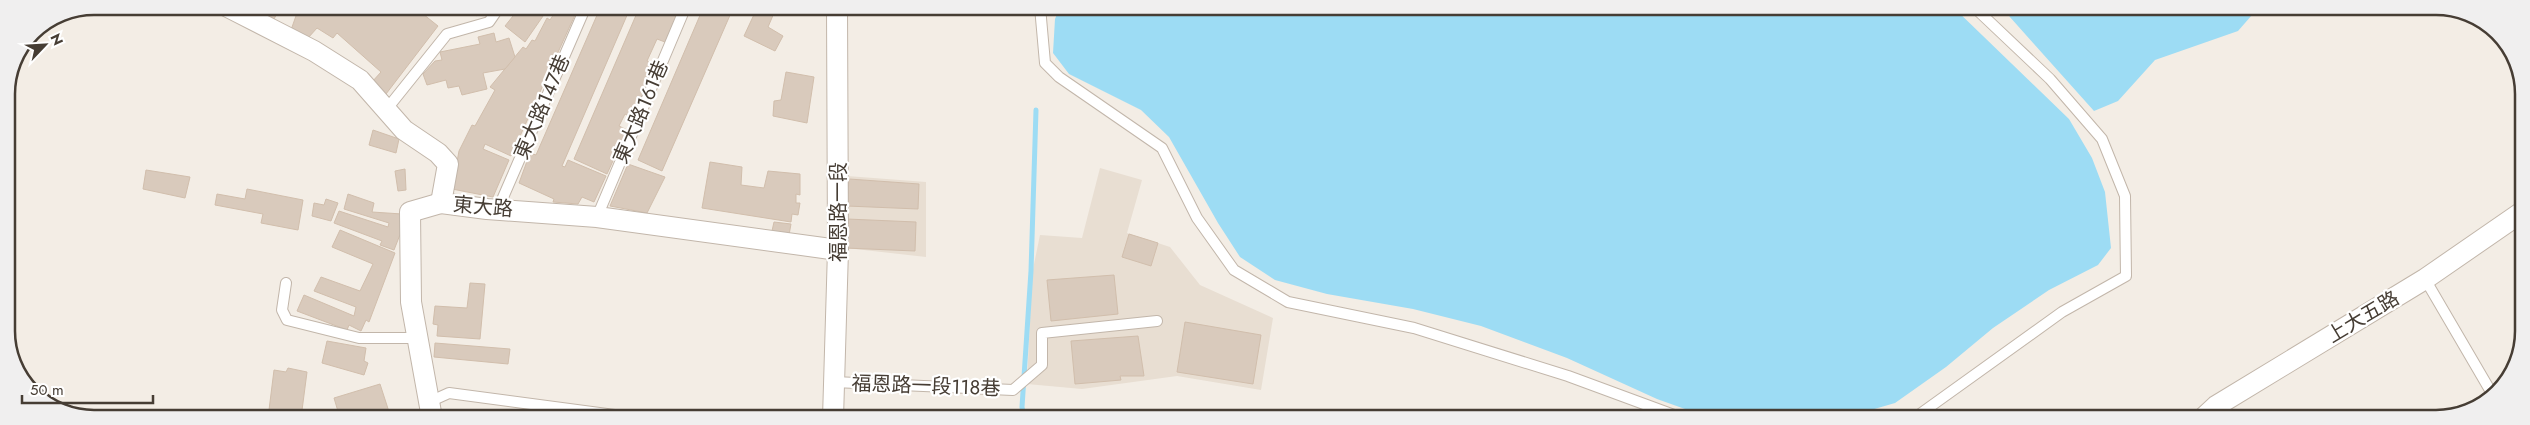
<svg xmlns="http://www.w3.org/2000/svg" width="2530" height="425" font-family="Jost,'Noto Sans TC',sans-serif">
	<rect width="100%" height="100%" fill="#f3ede5"/>
	<g fill="#e8ded2">
		<path d="M1100,168L1142,180L1127,233L1170,247L1200,285L1273,318L1261,390L1177,376L1082,389L1027,384L1032,274L1040,235L1082,238Z"/>
		<path d="M847,176L926,182V257L846,248Z"/>
	</g>
	<path fill="#e5dfda" d="M533,409L597,418H534Z"/>
	<g fill="#9ddcf4">
		<path d="M1060,7H1953L2069,119L2092,158L2105,192L2111,248L2098,265L2049,290L1993,328L1946,367L1895,403L1840,419H1713L1657,399L1567,358L1481,326L1413,309L1327,294L1275,280L1240,257L1218,223L1169,137L1141,110L1069,74L1053,53L1055,19Z"/>
		<path d="M2001,7H2259L2238,31L2155,60L2118,101L2094,111Z"/>
	</g>
	<g fill="none" stroke-linecap="round" stroke-linejoin="round">
		<path stroke="#9ddcf4" stroke-width="5" d="M1024,418L1022,407L1031,271L1036,110"/>
	</g>
	<g fill="#d9cabc" stroke="#d1beac">
		<path d="M262,6H281L274,19L260,8Z"/>
		<path d="M289,6H413L438,26L386,94L372,82L381,72L337,33L333,38L317,28L308,38L291,30L297,13Z"/>
		<path d="M464,6H484L477,16Z"/>
		<path d="M521,6H550L525,42L505,26Z"/>
		<path d="M559,6H579L511,156L485,144L483,149L509,160L493,197L452,189L459,151L472,125L475,126L495,90L490,87L523,47L526,49L532,40L535,41L547,18L550,20Z"/>
		<path d="M601,6H631L562,166L565,167L568,160L606,176L594,202L582,197L578,204L553,202L554,199L519,183L530,153L536,155Z"/>
		<path d="M640,6H681L665,42L657,39L647,61L655,65L633,118L625,114L619,126L627,130L607,174L574,159Z"/>
		<path d="M704,6H734L662,171L638,160Z"/>
		<path d="M758,6H777L768,27L783,36L775,51L744,36Z"/>
		<path d="M494,33L496,42L509,38L515,57L505,69L483,73L487,89L462,95L459,86L448,88L446,80L427,85L423,74L435,61L442,60L440,52L480,44L478,37Z"/>
		<path d="M786,72L814,77L807,123L773,116L774,101L781,100Z"/>
		<path d="M373,130L399,139L396,153L369,145Z"/>
		<path d="M710,162L742,167L741,185L764,188L768,171L800,174V195L796,194V203H800L798,215L792,214L791,222L702,208Z"/>
		<path d="M628,164L665,177L647,213L610,206Z"/>
		<path d="M405,169L406,190L398,191L395,171Z"/>
		<path d="M146,170L190,177L185,198L143,189Z"/>
		<path d="M849,179L919,184L918,209L847,206Z"/>
		<path d="M247,189L303,200L298,230L261,223L263,214L215,205L217,194L245,199Z"/>
		<path d="M348,194L374,203L372,212L402,214L403,227L394,250L380,245L382,241L334,223L339,211L388,227L389,223L344,209Z"/>
		<path d="M326,199L338,203L331,221L312,216L314,203L324,205Z"/>
		<path d="M847,219L916,222L915,251L845,248Z"/>
		<path d="M774,222L791,224L789,235L772,231Z"/>
		<path d="M340,230L395,253L369,322L366,320L361,331L349,325L347,330L297,311L304,295L354,316L356,307L314,291L321,277L360,291L373,264L332,247Z"/>
		<path d="M1129,234L1158,243L1151,266L1122,257Z"/>
		<path d="M1114,275L1118,314L1051,321L1047,280Z"/>
		<path d="M470,283L485,284L480,339L437,336L438,325L433,324L435,306L467,308Z"/>
		<path d="M1185,322L1261,335L1253,384L1177,372Z"/>
		<path d="M1138,336L1144,376H1120L1121,380L1075,384L1071,341Z"/>
		<path d="M327,341L366,348L364,361L368,363L364,375L322,363Z"/>
		<path d="M435,343L510,349L508,364L434,357Z"/>
		<path d="M288,368L307,372L301,418H268L274,370L286,372Z"/>
		<path d="M380,384L391,418H340L334,398Z"/>
	</g>
	<g fill="none" stroke-linecap="round" stroke-linejoin="round">
		<g stroke="#c2b6aa" stroke-width="12">
			<g id="lane">
				<path d="M1040,7L1045,63L1059,77L1162,148L1197,218L1234,270L1288,302L1414,328L1568,376L1682,418"/>
				<path d="M386,110L447,34L489,22L500,6"/>
				<path d="M498,209L586,6"/>
				<path d="M597,217L686,6"/>
				<path d="M2425,279L2494,397"/>
				<path d="M286,283L282,310L287,320L359,338H417"/>
				<path d="M834,382L1013,390L1042,365V333L1157,321"/>
				<path d="M429,402L449,393L637,418"/>
				<path d="M1913,419L2062,312L2126,276L2125,196L2102,139L2050,79L1974,7"/>
			</g>
		</g>
		<g stroke="#c2b6aa" stroke-width="22">
			<g id="street">
				<path d="M226,6L314,51L360,80L404,130L438,153L448,164L441,203L487,209L597,217L838,250"/>
				<path d="M432,418L411,302L410,212L441,203"/>
				<path d="M833,418L838,250L837,7"/>
				<path d="M2202,419L2216,406L2425,279L2522,212"/>
			</g>
		</g>
		<use href="#lane" stroke="#fff" stroke-width="10"/>
		<use href="#street" stroke="#fff" stroke-width="20"/>
	</g>
	<g text-anchor="middle" dominant-baseline="central" stroke-width="4.5" stroke-linejoin="round" paint-order="stroke">
		<g font-size="20" fill="#463d34" stroke="#fff">
			<text transform="translate(542 107) rotate(-67)">東大路147巷</text>
			<text transform="translate(641 112) rotate(-67)">東大路161巷</text>
			<text transform="translate(483 207) rotate(5)">東大路</text>
			<text transform="translate(838 212) rotate(-90)">福恩路一段</text>
			<text transform="translate(2363 317) rotate(-31)">上大五路</text>
			<text transform="translate(926 386) rotate(2)">福恩路一段118巷</text>
		</g>
	</g>
	<path d="M0 0H2530V425H0ZM94 15H2436A79 79 0 0 1 2515 94V331A79 79 0 0 1 2436 410H94A79 79 0 0 1 15 331V94A79 79 0 0 1 94 15Z" fill="#f0efef" fill-rule="evenodd"/>
	<path fill="none" stroke="#463d34" stroke-width="2.5" d="M94 15H2436A79 79 0 0 1 2515 94V331A79 79 0 0 1 2436 410H94A79 79 0 0 1 15 331V94A79 79 0 0 1 94 15Z"/>
	<g transform="translate(45 45) rotate(65)" stroke="#ffffff" stroke-width="4" paint-order="stroke">
	<path d="M0-4L9 19L0 12L-9 19Z" fill="#463d34"/>
	<text y="-8" font-size="14" font-weight="bold" text-anchor="middle" fill="#463d34">N</text>
	</g>
	<path d="M22 395v8h131v-8" fill="none" stroke="#463d34" stroke-width="2.5"/>
	<text x="30" y="395" font-size="15" fill="#463d34" stroke="#ffffff" stroke-width="4" paint-order="stroke">50 m</text>
</svg>
